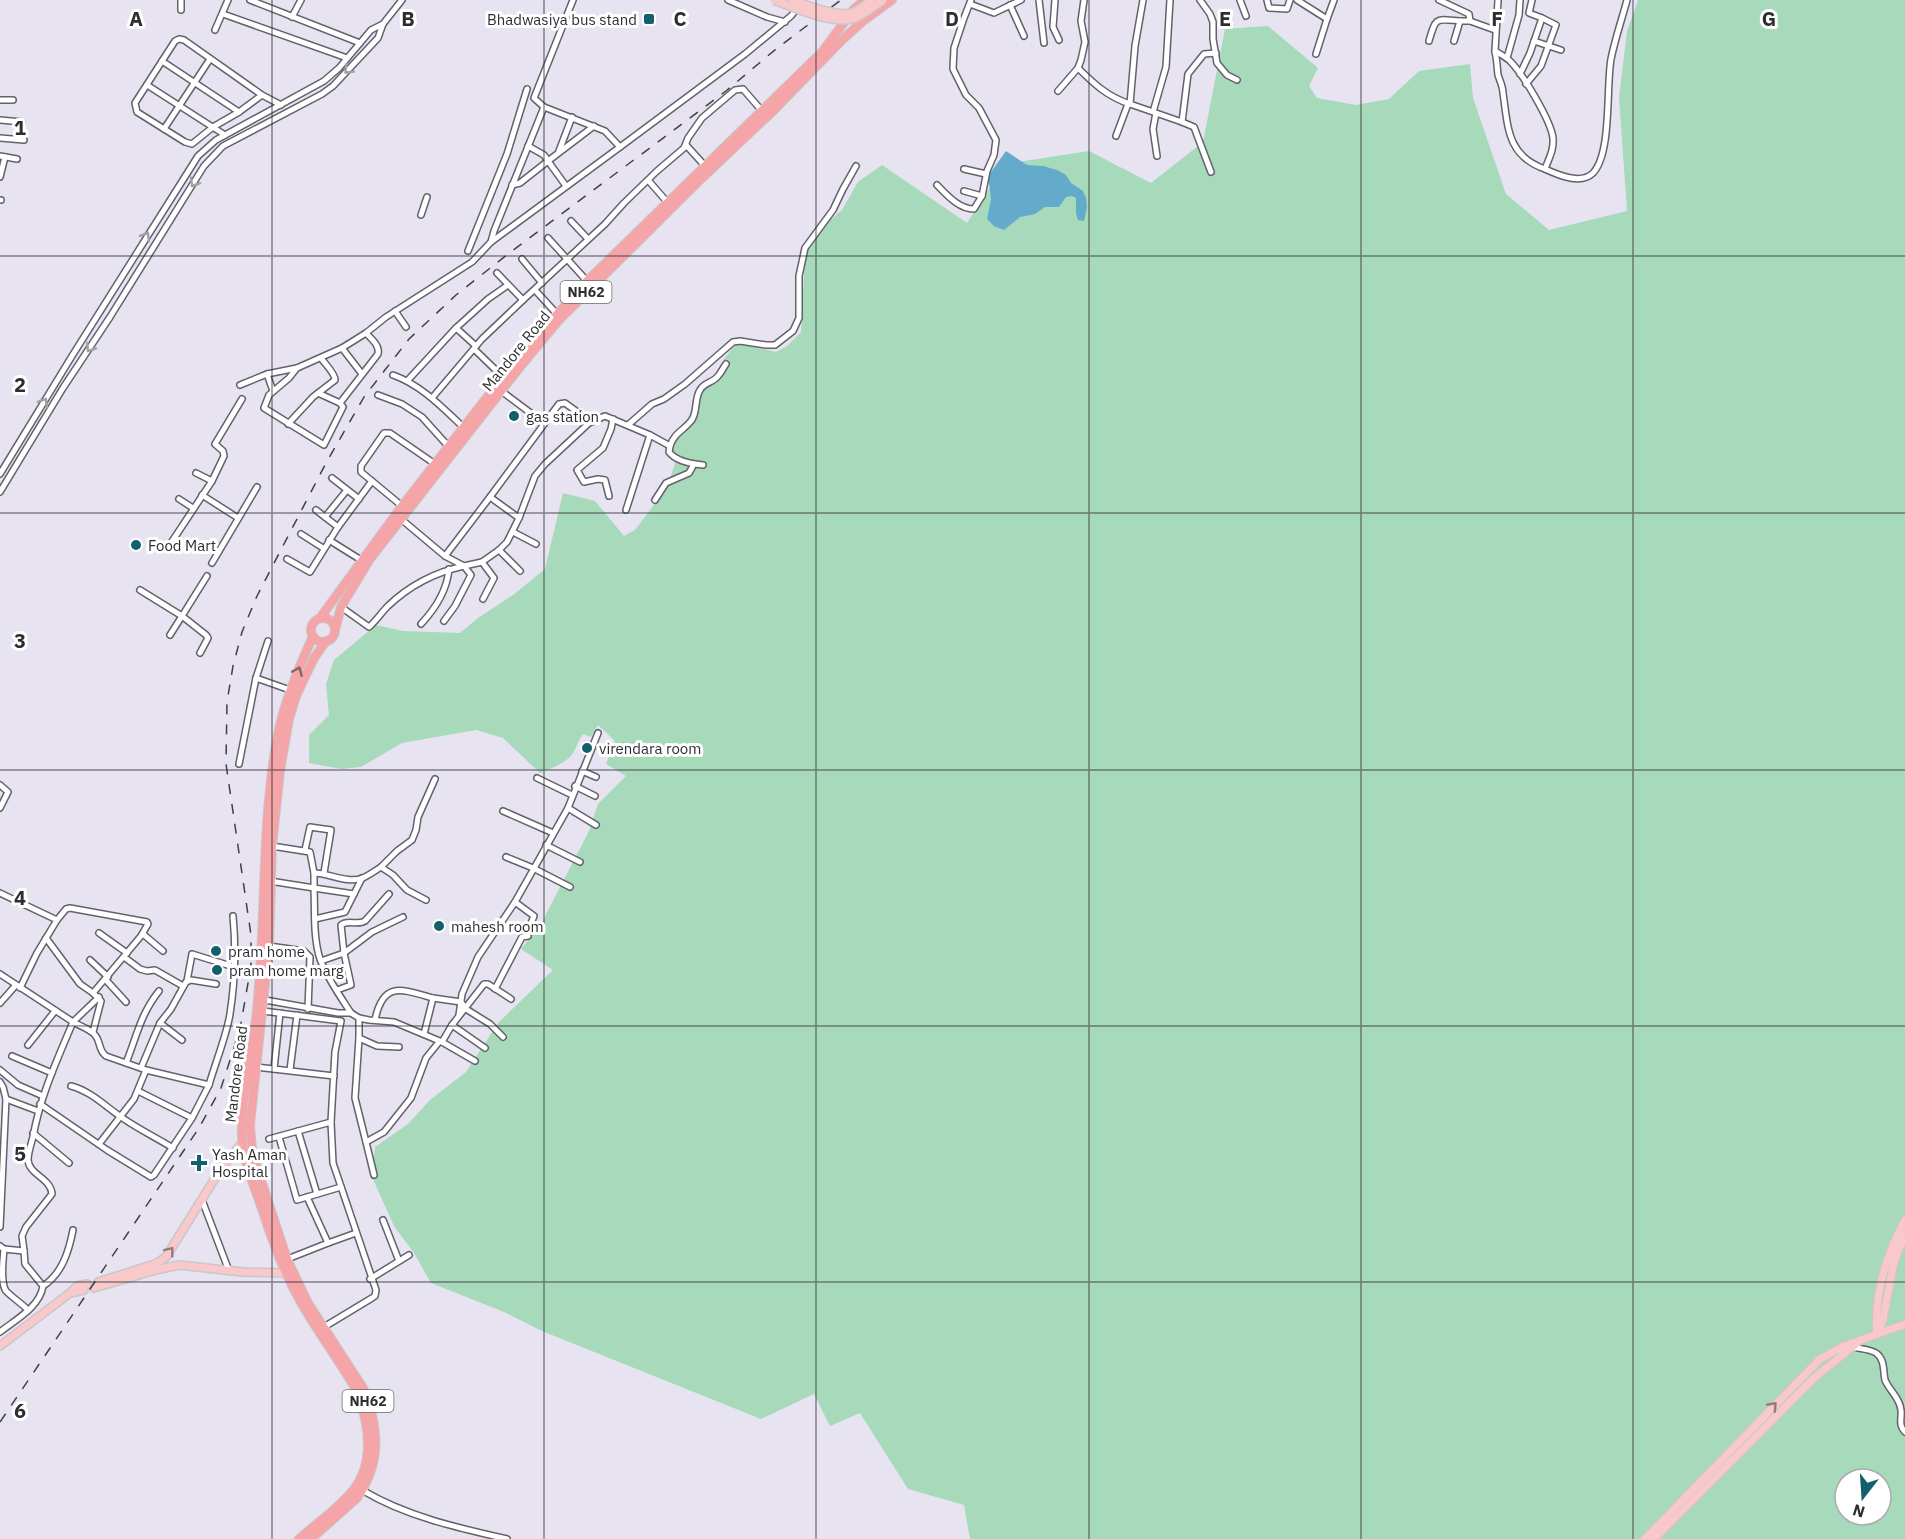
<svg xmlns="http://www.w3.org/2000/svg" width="1905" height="1539" font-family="'IBM Plex Sans',sans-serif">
	<rect width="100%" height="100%" fill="#e7e3f1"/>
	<path fill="#a7d9bb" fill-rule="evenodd" d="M1638,0H1905V1539H970L964,1505L908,1489L860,1413L830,1426L814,1394L761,1419L542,1331L504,1312L431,1283L414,1253L394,1226L372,1177L375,1147L408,1124L430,1100L466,1072L498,1023L553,970L521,949L542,922L589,831L598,804L626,776L606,764L615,741L598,725L591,737L583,734C578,740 576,750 571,756C563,764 550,769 540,773L503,738L476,730L402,743L361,767L341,769L309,763V735L329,715L326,684L334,660L376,625L403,631L460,633L478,618L513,595L545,569L563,493L595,501L624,536L635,530L668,486L675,463L671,443L696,410L700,385L718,373L724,359L737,343L776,352L787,346L801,332L805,254L822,227L842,210L858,182L882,165L967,223L1005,164L1089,151L1151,183L1203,142L1225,29L1268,26L1318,68L1309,86L1317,98L1356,105L1389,99L1419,71L1470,64L1473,98L1506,194L1549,230L1627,211L1619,97L1627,31ZM1845,1479H1881V1515H1845Z"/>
	<path fill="#64aacb" d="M1006,151L1027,165L1043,166L1057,170L1066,175L1071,183L1083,191L1086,198L1087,207L1084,221L1078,220L1076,213V198L1072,196L1066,197L1059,207H1045L1035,214L1020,217L1004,230L994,226L987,219L991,199L988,176Z"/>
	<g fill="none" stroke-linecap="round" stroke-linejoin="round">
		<g stroke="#64616d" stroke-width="8">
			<g id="minor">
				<path d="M181,0V10"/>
				<path d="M250,0L360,43"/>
				<path d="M728,0L767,17L785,22"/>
				<path d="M1039,0L1044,43"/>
				<path d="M1055,0L1053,27L1059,40"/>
				<path d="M1200,0L1210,14L1213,22V39L1217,63L1227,75L1237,80"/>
				<path d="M1240,0L1246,16"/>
				<path d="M1267,0L1269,8L1287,9L1290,0"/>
				<path d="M1297,0L1327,19L1334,0"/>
				<path d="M1439,0L1469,14L1470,21"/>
				<path d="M1498,0L1495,51C1500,54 1506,57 1510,61C1523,74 1551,121 1553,138C1554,150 1549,158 1545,169C1558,175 1581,185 1593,173C1612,153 1606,87 1611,59C1615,39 1622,19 1627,0"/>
				<path d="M970,4L994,13L1021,0"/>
				<path d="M1010,5L1024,36"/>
				<path d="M223,14L347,58"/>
				<path d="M292,17L301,0"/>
				<path d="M215,30L228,0"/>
				<path d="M1429,41C1436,16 1436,19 1460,21"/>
				<path d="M1454,41L1460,21H1470L1495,30"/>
				<path d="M1534,41L1561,50"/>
				<path d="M1495,52C1497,59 1497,67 1498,75C1500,81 1503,87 1503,93C1508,127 1507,156 1545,169"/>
				<path d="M1316,54L1327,19"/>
				<path d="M1507,58L1519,15L1520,0"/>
				<path d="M162,61L239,112"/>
				<path d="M1078,68C1094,84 1108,97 1130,104L1135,46L1143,0"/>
				<path d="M1520,74L1530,53L1542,18L1529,13L1532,0"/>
				<path d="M1526,84L1541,66L1556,25L1542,18"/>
				<path d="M147,85L225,135"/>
				<path d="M1058,91L1078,68L1081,60L1085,42L1081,21L1084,0"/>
				<path d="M262,95L239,112L213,127L192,144L185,142L137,112L135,103L175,41L179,39L184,40L262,95L281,105"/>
				<path d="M0,100H13"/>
				<path d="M1130,104L1153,112L1166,67L1170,0"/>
				<path d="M544,107L534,98L573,0"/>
				<path d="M0,120L22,122"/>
				<path d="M164,129L210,59"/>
				<path d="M1116,136L1128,104"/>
				<path d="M0,138L24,140"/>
				<path d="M686,145L705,166"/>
				<path d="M528,146L544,155L548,161L594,126"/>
				<path d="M559,151L572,117"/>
				<path d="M0,156L17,159"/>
				<path d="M1157,156L1153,129L1156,113L1182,122"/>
				<path d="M964,169L986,174"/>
				<path d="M1211,172L1194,127L1182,122L1188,74L1204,54L1216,53"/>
				<path d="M0,177L5,157"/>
				<path d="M648,180L668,203"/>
				<path d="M512,185L520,183L548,161L566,186"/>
				<path d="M937,185C947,195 959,209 974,209L982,196L987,171L994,155L996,140L979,108L966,95L953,69L954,48L964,18L971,0"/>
				<path d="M964,191L982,196"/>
				<path d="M0,200H1"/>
				<path d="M421,215L427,197"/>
				<path d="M571,221L588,239"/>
				<path d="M548,238L587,281"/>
				<path d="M491,242L620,147"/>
				<path d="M468,251L507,154L527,89"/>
				<path d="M522,259L542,283"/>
				<path d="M497,273L523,300"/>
				<path d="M535,290L556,313"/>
				<path d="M395,311L406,327"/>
				<path d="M456,328L488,299L508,285"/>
				<path d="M366,333L386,317L472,262L491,242L494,231L544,107L605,131L620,147L745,54L791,16L804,0"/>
				<path d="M366,333C371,339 380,345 378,354L340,403L343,407L324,445L264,408L269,395L289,378L297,368L342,348Z"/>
				<path d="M342,348L362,374"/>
				<path d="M474,349L503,377"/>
				<path d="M393,375C421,385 442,407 463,427"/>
				<path d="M408,380L456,328L476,346"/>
				<path d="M240,385L267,374"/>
				<path d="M500,390L544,423"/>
				<path d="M273,391L267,374L297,368"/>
				<path d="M318,393L340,403"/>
				<path d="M378,395L402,404L422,417L449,447"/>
				<path d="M432,398L482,339L523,300L605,224L624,203L657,171L684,148L688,138L702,118L735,90L743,89L762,111"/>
				<path d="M288,424L313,397L335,380C335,373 325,364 321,358"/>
				<path d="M628,425L652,404L664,399L685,384L733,342L740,341L766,345H775L793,331L799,318V276L805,248L833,210L843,189L856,166"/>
				<path d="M650,435L670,446C675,432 682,432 691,421C698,413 694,399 700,390C704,382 713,383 718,376C721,373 723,368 726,364"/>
				<path d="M670,446L669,452C676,461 692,464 703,465"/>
				<path d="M196,473L212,481"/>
				<path d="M0,474L72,356L198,156L216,140L324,81L339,68L371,30L383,24"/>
				<path d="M332,478L359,499"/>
				<path d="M0,492L63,388L110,317L204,166L223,146L322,94L333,86L378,38L383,24L402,0"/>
				<path d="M202,495L238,518"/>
				<path d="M609,496L605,480L598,479L584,482L577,470L603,448L611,429L613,419"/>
				<path d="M490,497L559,404L565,403L587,419L589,423"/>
				<path d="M179,499L193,508"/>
				<path d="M655,500L666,483L689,473L694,464"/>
				<path d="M402,506L361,472V466L384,433H390L435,464"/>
				<path d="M316,510L338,527"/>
				<path d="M325,517L347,490"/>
				<path d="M401,519L445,556L464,566L482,562L499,550L507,542L519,518L535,476L545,464L589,423L605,416L650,435L626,510"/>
				<path d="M513,532L536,544"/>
				<path d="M301,534L323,548"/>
				<path d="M329,540L361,560"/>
				<path d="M167,549L212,481L224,456L223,451L215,444L242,399"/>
				<path d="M499,550L520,571"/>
				<path d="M445,556L490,497L519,518"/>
				<path d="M287,559L310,572L338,527L372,481"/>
				<path d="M482,562L494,578L483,599"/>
				<path d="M212,563L257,487"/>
				<path d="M140,590L182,616L170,635"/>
				<path d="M341,607L369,627C376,621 381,613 388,606C409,586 436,572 464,566L471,575L455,606L444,621"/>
				<path d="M421,624C436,608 447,591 449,569"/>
				<path d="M200,653L208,638L206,635L182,616L207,576"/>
				<path d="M256,678L268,641"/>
				<path d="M239,764L256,678L290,690"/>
				<path d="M582,771L596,777"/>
				<path d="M537,778L572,795"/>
				<path d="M0,785L8,792L0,808"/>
				<path d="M575,786L595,796"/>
				<path d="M568,808L596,825"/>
				<path d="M503,811L553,833"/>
				<path d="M546,845L580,862"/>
				<path d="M272,846L310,852L314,873"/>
				<path d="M305,850L310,827L331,830L324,873"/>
				<path d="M506,857L533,868L570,887"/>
				<path d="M381,867L397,851L412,840L416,830L418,817L435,779"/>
				<path d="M270,881L314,888C315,911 313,937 320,959C327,978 340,996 351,1013"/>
				<path d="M0,893L57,920L37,953L20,988"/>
				<path d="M354,894L314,888V873C329,873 347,884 363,878C369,875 375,871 381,867L393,875L407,890L426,900"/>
				<path d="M515,902L534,916L526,935"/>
				<path d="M315,919L345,912L362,878"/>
				<path d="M57,920L66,909L70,908L147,922L148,924L141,936L93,993"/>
				<path d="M99,933L127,953"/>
				<path d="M143,934L163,951"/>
				<path d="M46,938L80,984L93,993L101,1001L93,1032"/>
				<path d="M269,946L304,951L310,957L308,1009"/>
				<path d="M124,957L140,969L147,971L155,970L183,986"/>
				<path d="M90,960L108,977"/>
				<path d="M321,961L344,953L372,932L403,917"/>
				<path d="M0,974L73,1022C57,1060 40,1097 33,1137C31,1144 28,1153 28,1160C29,1175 51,1178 52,1194L26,1227L22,1236L24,1251L4,1249L0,1246"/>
				<path d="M105,979L126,1002"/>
				<path d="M187,981L192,954L234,967"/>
				<path d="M495,989L522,937L528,936"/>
				<path d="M337,990L351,985L344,953L341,925C348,919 357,926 365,921L389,894"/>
				<path d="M99,997L73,1022C80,1026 90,1029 95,1035C101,1042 98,1050 106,1056L146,1070L209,1085C215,1064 227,1034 230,1014C235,982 236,948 233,916"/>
				<path d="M433,998L461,1002L466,1009L490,1024L503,1037"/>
				<path d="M265,1000L338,1013H351L359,1018L369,1020L394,1022L442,1042L452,1025L484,984H488L511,999"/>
				<path d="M0,1003L16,985"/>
				<path d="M263,1011L341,1021L335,1052L331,1122"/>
				<path d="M459,1015L462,994L478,957L515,902L568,808L598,733"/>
				<path d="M375,1020C383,981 401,989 433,998L424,1034"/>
				<path d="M160,1023L182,1040"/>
				<path d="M452,1025L485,1048"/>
				<path d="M359,1038V1018"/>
				<path d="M442,1042L475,1061"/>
				<path d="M28,1045L55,1011"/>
				<path d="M12,1056L52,1073"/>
				<path d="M126,1063C137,1036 140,1015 159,991"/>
				<path d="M256,1067L334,1076"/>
				<path d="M141,1068L160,1023L171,1009L186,982L191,980L216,984"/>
				<path d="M274,1069L280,1013"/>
				<path d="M0,1070L18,1085L43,1096"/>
				<path d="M290,1070L297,1015"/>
				<path d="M0,1082L3,1087L6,1099L0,1227"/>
				<path d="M71,1086C91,1091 107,1108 124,1119C140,1130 157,1138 173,1148"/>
				<path d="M138,1091L192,1118"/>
				<path d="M6,1099L38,1111"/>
				<path d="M40,1104L107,1150L151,1177L154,1175L192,1118L209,1085"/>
				<path d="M298,1131L317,1194"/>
				<path d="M33,1133L69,1163"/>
				<path d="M279,1137L297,1200L341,1187"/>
				<path d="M269,1139L331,1122L333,1163L376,1290L375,1296L372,1298L324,1327"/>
				<path d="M366,1142L355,1098L359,1038L377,1046L399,1047"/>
				<path d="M99,1144L134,1099L146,1070"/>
				<path d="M374,1175L366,1142L384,1132L411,1098L426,1058L439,1042"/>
				<path d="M202,1200L229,1271"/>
				<path d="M383,1220L399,1261"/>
				<path d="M328,1243L356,1233"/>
				<path d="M4,1249C3,1261 0,1282 6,1291C13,1298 21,1303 28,1310"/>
				<path d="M285,1260L328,1243L307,1197"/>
				<path d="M370,1279L409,1255"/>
				<path d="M43,1286C62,1274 69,1251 73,1230"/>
				<path d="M0,1332C15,1320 40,1307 43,1286L25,1264L24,1251"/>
				<path d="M1853,1347C1860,1349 1870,1349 1876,1353C1885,1359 1883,1371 1885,1380C1889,1390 1900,1398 1901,1410C1902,1418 1898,1425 1905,1432"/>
				<path d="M362,1490C405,1516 458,1528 507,1539"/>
			</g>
		</g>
		<g stroke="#c9c8c9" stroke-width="10">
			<g id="major">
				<path d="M98,1282L155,1264L166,1257L222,1167L242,1143"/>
				<path d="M94,1288L156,1270L179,1265L243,1272L290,1273"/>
				<path d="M70,1293L84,1290"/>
				<path d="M1878,1332L1883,1319L1894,1262L1905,1234"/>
				<path d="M1877,1333C1874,1294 1887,1254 1905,1220"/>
				<path d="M0,1346L70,1293L77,1286L87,1284"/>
				<path d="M1645,1539L1820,1359L1842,1347L1905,1324"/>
				<path d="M1654,1539L1814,1378L1856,1344"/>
			</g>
		</g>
		<g stroke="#c9c8c9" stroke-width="10">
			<g id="highway">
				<path d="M320,618L402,506L517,359L587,281L822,52L854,9L865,0"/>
				<circle cx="323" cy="630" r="12"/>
				<path d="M335,630L341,607L370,559L520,367L559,320L702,178L774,110L842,40L863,21L892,0"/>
				<path d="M299,1539C317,1523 339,1508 354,1489C376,1460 368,1421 357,1391C340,1362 320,1335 303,1306C284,1273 273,1243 261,1206C255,1189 248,1172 244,1154C236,1117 252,1058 256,1019C267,924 260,828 278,734C285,699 299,668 313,636"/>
				<path d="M311,1539L357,1498C382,1462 379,1427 363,1388L308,1303L287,1259L257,1168L252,1149L250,1125L269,946L272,846L280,771L289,719L296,696L314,658L326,641"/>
			</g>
		</g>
		<use href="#minor" stroke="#fff" stroke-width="5"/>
		<use href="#major" stroke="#f9c8ca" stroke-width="7"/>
		<use href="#highway" stroke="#f5a4a7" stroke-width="8"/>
		<path stroke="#413f45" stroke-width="1.5" stroke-dasharray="10 10" stroke-linecap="butt" d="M0,1422L199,1128L221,1088L234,1048L241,1023L251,966V935L226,764L227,702L233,666L242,632L257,596L326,463L364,397L409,339L456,295L508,254L726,91L776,49L841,0"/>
		<g stroke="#c9c8c9" stroke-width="10" stroke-linecap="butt">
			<g id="major-bridge">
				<path d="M774,0C795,8 834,26 855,18C865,14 874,6 883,0"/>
				<path d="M792,0C807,5 836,17 852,13C859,11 866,4 872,0"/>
			</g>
		</g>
		<use href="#major-bridge" stroke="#f9c8ca" stroke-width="7"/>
	</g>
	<defs><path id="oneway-chevron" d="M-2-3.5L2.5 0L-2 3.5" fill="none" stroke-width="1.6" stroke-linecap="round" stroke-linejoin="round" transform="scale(1.5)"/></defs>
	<g stroke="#a1a0a2">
		<use href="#oneway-chevron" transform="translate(348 70) rotate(134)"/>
		<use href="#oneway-chevron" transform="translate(194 183) rotate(121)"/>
		<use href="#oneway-chevron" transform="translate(146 236) rotate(-58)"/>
		<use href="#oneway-chevron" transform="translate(90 348) rotate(124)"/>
		<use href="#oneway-chevron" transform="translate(44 402) rotate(-58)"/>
	</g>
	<use stroke="#886266" href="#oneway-chevron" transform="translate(298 671) rotate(-67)"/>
	<g stroke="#947a7e">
		<use href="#oneway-chevron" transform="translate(170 1251) rotate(-52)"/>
		<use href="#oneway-chevron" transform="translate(1773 1406) rotate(-47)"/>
	</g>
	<path fill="none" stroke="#2e2c31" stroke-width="1.5" stroke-opacity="0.55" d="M272,0V1539M544,0V1539M816,0V1539M1089,0V1539M1361,0V1539M1633,0V1539M0,256H1905M0,513H1905M0,770H1905M0,1026H1905M0,1282H1905"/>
	<g fill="#12606b" stroke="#fff" stroke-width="2">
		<rect x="643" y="13" width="12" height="12" rx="3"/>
		<circle cx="514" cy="416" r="6"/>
		<circle cx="136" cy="545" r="6"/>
		<circle cx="587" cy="748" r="6"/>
		<circle cx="439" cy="926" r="6"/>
		<circle cx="216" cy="951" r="6"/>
		<circle cx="217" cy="970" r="6"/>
		<path d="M196 1154h6v6h6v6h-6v6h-6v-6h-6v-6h6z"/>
	</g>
	<g text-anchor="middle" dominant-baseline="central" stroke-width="6" stroke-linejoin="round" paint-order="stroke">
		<g fill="#fff" stroke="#6d6b6f" stroke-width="1.5">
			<rect x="560.5" y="281" width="51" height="22" rx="4.5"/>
			<rect x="342.5" y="1390" width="51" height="22" rx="4.5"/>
		</g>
		<g font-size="14" font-weight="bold" fill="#2e2c31">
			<text x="586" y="292">NH62</text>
			<text x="368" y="1401">NH62</text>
		</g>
		<g font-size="15" fill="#2e2c31" stroke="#fff" text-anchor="start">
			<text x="637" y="19" text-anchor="end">Bhadwasiya bus stand</text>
			<text x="526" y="416">gas station</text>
			<text x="148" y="545">Food Mart</text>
			<text x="599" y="748">virendara room</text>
			<text x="451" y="926">mahesh room</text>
			<text x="228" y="951">pram home</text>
			<text x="229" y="970">pram home marg</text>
			<text x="212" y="1154">Yash Aman<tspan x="212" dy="17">Hospital</tspan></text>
		</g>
		<g font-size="15" fill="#2e2c31" stroke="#fff">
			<text transform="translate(516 351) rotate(-51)">Mandore Road</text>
			<text transform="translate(236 1074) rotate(-83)">Mandore Road</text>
		</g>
	</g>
	<g font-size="20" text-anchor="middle" font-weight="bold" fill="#2e2c31" stroke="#fff" stroke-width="6" stroke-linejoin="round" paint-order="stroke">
		<text x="136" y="26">A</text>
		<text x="408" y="26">B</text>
		<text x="680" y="26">C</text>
		<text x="952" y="26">D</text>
		<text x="1225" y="26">E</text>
		<text x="1497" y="26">F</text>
		<text x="1769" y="26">G</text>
		<text x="20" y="135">1</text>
		<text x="20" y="392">2</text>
		<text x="20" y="648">3</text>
		<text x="20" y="905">4</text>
		<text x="20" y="1161">5</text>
		<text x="20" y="1418">6</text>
	</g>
	<g transform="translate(1863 1497) rotate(197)"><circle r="28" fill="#ffffff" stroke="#ababad" stroke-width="1.5"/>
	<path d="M0-4.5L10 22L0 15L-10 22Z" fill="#12606b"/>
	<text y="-9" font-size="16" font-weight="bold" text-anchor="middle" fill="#2e2c31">N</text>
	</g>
</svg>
